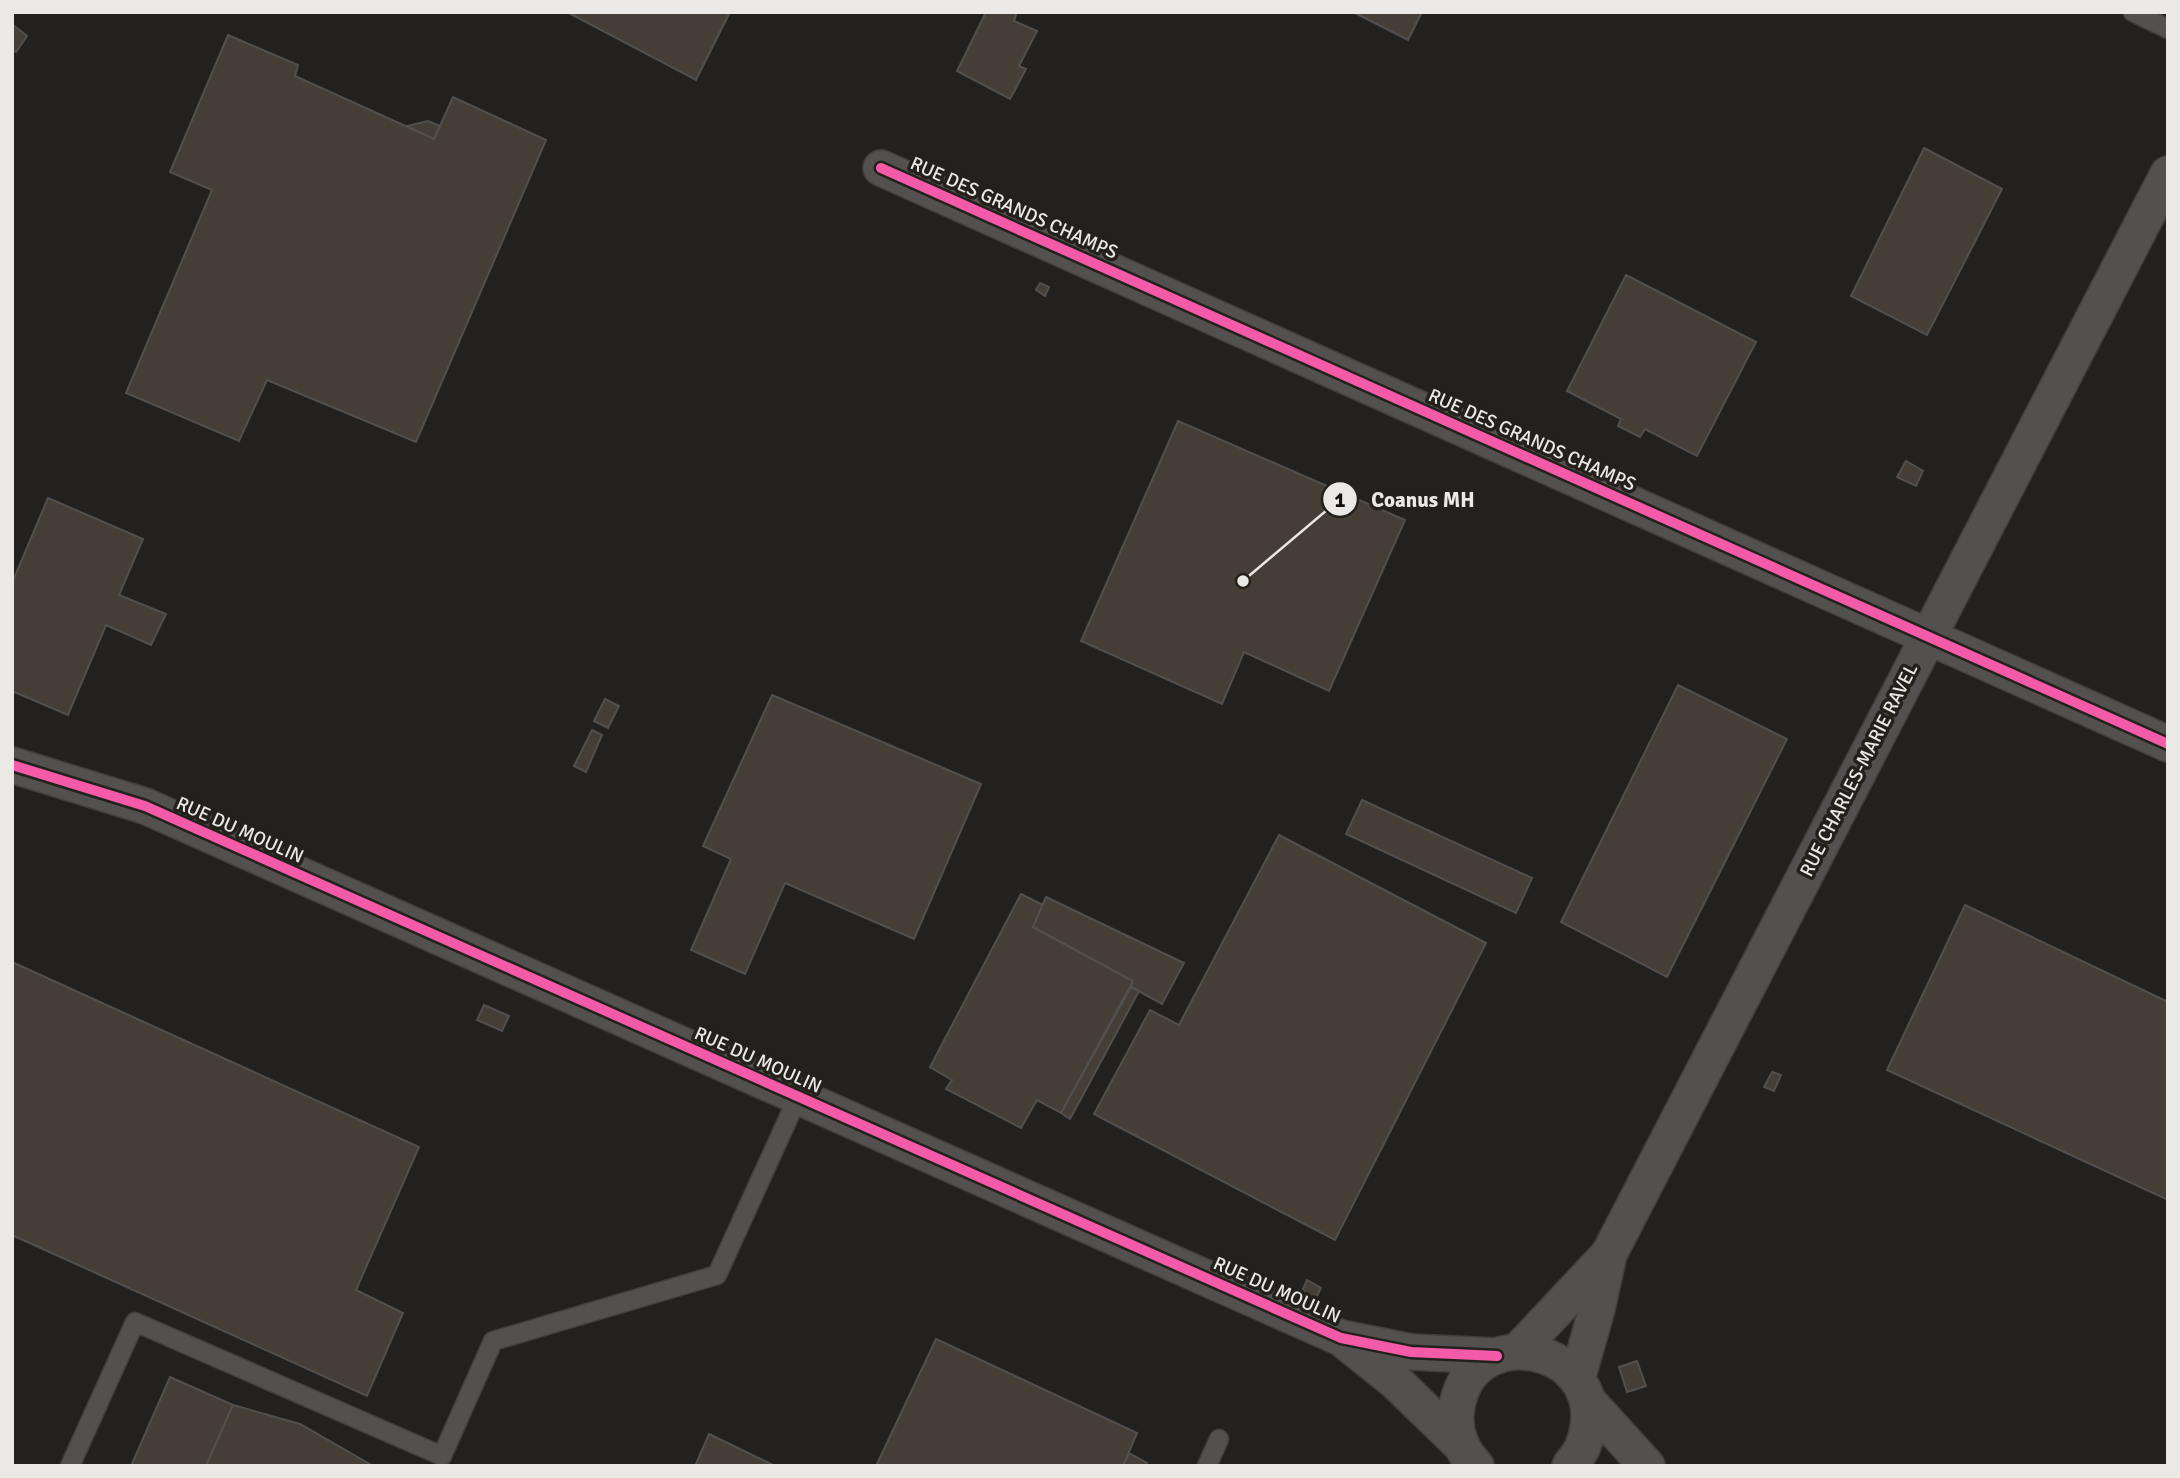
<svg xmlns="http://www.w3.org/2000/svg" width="2180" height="1478" font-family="Signika,sans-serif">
	<rect width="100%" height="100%" fill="#23211e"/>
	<g fill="#453e37" stroke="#51504e" stroke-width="2">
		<path d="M567,12H730L696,80Z"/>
		<path d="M986,12H1017L1014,21L1037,31L1019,66L1026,69L1010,99L957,71Z"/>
		<path d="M1353,12H1422L1408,40Z"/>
		<path d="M13,25L27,36L16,52L12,49Z"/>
		<path d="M228,35L298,65L295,76L434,139L453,97L546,140L416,442L267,380L239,441L126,393L212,190L170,172Z"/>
		<path d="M428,121L440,126L434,139L407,126Z"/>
		<path d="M1924,148L2002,189L1927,335L1851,296Z"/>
		<path d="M1626,275L1756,342L1697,456L1645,429L1640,437L1618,426L1621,419L1567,391Z"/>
		<path d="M1040,283L1049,287L1045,296L1036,290Z"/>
		<path d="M1178,421L1405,520L1329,691L1244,652L1222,704L1081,641Z"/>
		<path d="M1906,461L1923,471L1916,486L1897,477Z"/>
		<path d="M48,498L143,539L119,595L166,614L151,645L106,625L68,715L12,691V583Z"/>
		<path d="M1678,685L1787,739L1667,977L1561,922Z"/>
		<path d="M772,695L981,784L914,939L785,883L745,974L691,950L731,859L703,846Z"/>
		<path d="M605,699L619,706L608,728L594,721Z"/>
		<path d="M592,730L602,735L586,772L574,766Z"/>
		<path d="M1362,800L1532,878L1516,913L1346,834Z"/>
		<path d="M1279,835L1486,943L1335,1240L1094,1114L1150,1010L1179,1025Z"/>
		<path d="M1021,894L1043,905L1033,927L1133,981L1061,1113L1037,1100L1021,1128L946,1089L952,1080L930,1067Z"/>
		<path d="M1046,897L1184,963L1162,1004L1131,987L1133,981L1033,927Z"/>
		<path d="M1965,905L2168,1002V1200L1887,1070Z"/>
		<path d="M12,962L419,1147L356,1290L403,1313L367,1396L12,1235Z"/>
		<path d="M1131,987L1139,991L1070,1119L1061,1113Z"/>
		<path d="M484,1005L509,1016L502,1031L477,1020Z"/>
		<path d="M1772,1072L1781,1075L1774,1091L1764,1087Z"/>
		<path d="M1307,1280L1321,1288L1316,1298L1302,1291Z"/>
		<path d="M936,1339L1137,1433L1123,1466H876Z"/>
		<path d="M1637,1361L1646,1386L1627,1392L1619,1367Z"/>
		<path d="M170,1377L233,1405L206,1466H131Z"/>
		<path d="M233,1405L300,1424L373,1466H206Z"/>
		<path d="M709,1434L775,1466H695Z"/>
		<path d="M1129,1453L1147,1463L1146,1466H1123Z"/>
	</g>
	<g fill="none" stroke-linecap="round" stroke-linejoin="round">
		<g stroke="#413f3d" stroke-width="21">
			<g id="service">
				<path d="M2133,12L2168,29"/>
				<path d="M70,1466L135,1322L442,1456L493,1341L717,1275L798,1097"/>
				<path d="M1207,1466L1219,1439"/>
			</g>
		</g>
		<g stroke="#413f3d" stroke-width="38">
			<g id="minor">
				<path d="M881,168L2168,744"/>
				<path d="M12,765L145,806L1341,1338L1411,1352L1497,1356"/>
				<path d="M1346,1342L1396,1382L1460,1444"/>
				<path d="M1518,1351L1609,1254"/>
				<path d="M1577,1379L1597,1309L1609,1254L2168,174"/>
				<path d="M1587,1400L1647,1466"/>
				<path d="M1476,1466C1462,1452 1454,1432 1456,1413C1466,1312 1618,1346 1584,1443C1582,1451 1575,1459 1570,1466"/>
			</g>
		</g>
		<use href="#service" stroke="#52514f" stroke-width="18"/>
		<use href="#minor" stroke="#52514f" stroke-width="35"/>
		<g stroke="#24211d" stroke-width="15">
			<g id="cycleway">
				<path d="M881,168L2168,744"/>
				<path d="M12,765L145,806L1341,1338L1411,1352L1497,1356"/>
			</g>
		</g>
		<use href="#cycleway" stroke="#f35aa7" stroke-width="10"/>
	</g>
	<g text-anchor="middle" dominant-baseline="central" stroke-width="7" stroke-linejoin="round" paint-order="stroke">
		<g font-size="19" fill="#ebe9e6" stroke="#24211d">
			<text transform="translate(1014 208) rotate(24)">RUE DES GRANDS CHAMPS</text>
			<text transform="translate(1532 440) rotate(24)">RUE DES GRANDS CHAMPS</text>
			<text transform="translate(1859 770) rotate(-63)">RUE CHARLES-MARIE RAVEL</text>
			<text transform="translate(240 830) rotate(24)">RUE DU MOULIN</text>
			<text transform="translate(758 1060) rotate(24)">RUE DU MOULIN</text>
			<text transform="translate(1277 1290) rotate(24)">RUE DU MOULIN</text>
		</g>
	</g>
	<path fill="none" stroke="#ebe9e6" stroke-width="2.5" d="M1243 581L1340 499"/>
	<g fill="#ebe9e6" stroke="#24211d" stroke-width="2.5">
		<circle cx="1243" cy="581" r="7"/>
		<circle cx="1340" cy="499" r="18"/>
	</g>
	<g font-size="21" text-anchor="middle" font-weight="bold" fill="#111">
		<text x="1340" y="507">1</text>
	</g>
	<g font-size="21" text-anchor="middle" font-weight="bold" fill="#ebe9e6" stroke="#24211d" stroke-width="7" stroke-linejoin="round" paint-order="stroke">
		<text x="1423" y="507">Coanus MH</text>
	</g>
	<rect width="2180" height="1478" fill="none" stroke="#ebe9e6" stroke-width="28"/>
</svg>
